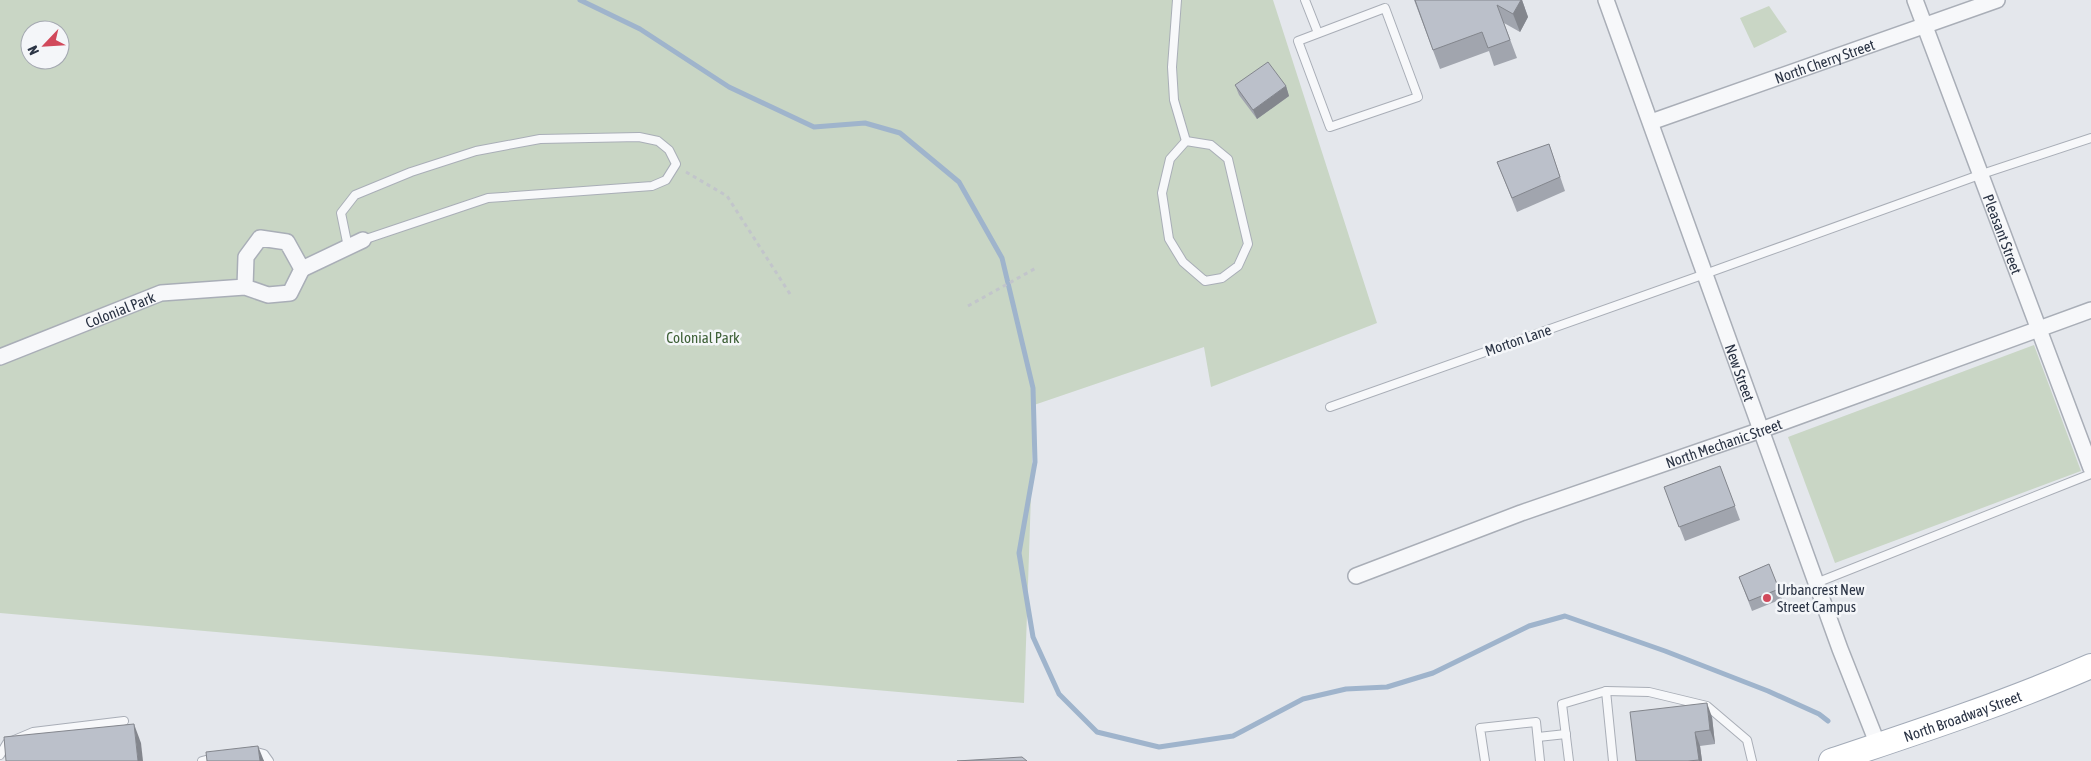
<svg xmlns="http://www.w3.org/2000/svg" width="2091" height="761" font-family="'Asap Condensed',sans-serif">
	<rect width="100%" height="100%" fill="#e4e7ec"/>
	<g fill="#c9d6c5" fill-rule="evenodd">
		<path d="M0,0H1273L1377,323L1211,387L1204,347L1034,405L1024,703L0,613ZM30,30H60V60H30Z"/>
		<path d="M1769,6L1787,32L1754,48L1740,18Z"/>
		<path d="M2034,345L2081,471L1835,563L1788,437Z"/>
	</g>
	<g fill="none" stroke-linecap="round" stroke-linejoin="round">
		<path stroke="#9fb4cc" stroke-width="5" d="M580,0L640,29L729,87L814,127L865,123L900,133L959,182L1002,258L1033,388L1035,462L1019,553L1033,637L1059,694L1097,732L1159,747L1233,736L1303,699L1346,689L1387,687L1433,673L1529,626L1565,616L1665,651L1768,691L1819,714L1828,721"/>
		<g stroke="#a9aeb7" stroke-width="10">
			<g id="lane">
				<path d="M1177,0L1172,67L1174,100L1186,141"/>
				<path d="M1305,0L1318,33"/>
				<path d="M1385,8L1418,97L1330,127L1298,41Z"/>
				<path d="M1186,141L1211,145L1228,159L1248,244L1238,266L1222,278L1205,281L1183,262L1169,239L1162,193L1170,159Z"/>
				<path d="M348,247L341,213L355,195L411,172L476,151L540,139L639,137L658,141L669,150L676,164L666,180L652,186L488,198L363,240"/>
				<path d="M1330,407L1705,274L1982,174L2091,138"/>
				<path d="M1816,583L2091,474"/>
				<path d="M1606,691L1649,692L1707,706L1747,740L1752,761"/>
				<path d="M1538,737L1566,734"/>
				<path d="M253,751L264,754L269,761"/>
				<path d="M0,755L7,743L33,732L124,721"/>
				<path d="M202,761L217,757"/>
				<path d="M1485,761L1480,728L1536,722L1540,761"/>
				<path d="M1569,761L1562,704L1606,691L1613,761"/>
			</g>
		</g>
		<g stroke="#a9aeb7" stroke-width="18">
			<g id="street">
				<path id="s1" d="M1606,0L1840,649L1878,745"/>
				<path id="s2" d="M1915,0L2091,468"/>
				<path id="s3" d="M1651,122L1997,0"/>
				<path d="M302,269L363,240"/>
				<path id="s4" d="M0,357L161,293L245,287L268,295L290,293L302,269L287,242L260,238L246,257L245,287"/>
				<path id="s5" d="M1356,576L1521,513L1761,430L2091,310"/>
			</g>
		</g>
		<g stroke="#a3abb8" stroke-width="26">
			<g id="primary">
				<path id="s6" d="M1831,761C1918,732 2006,703 2091,666"/>
			</g>
		</g>
		<g stroke="#c2c5cb" stroke-width="3" stroke-dasharray="4 4" stroke-linecap="butt">
			<path d="M686,172L727,196L790,294"/>
			<path d="M968,306L1036,268"/>
		</g>
		<use href="#lane" stroke="#f7f8fa" stroke-width="8"/>
		<use href="#street" stroke="#f7f8fa" stroke-width="15"/>
		<use href="#primary" stroke="#fff" stroke-width="24"/>
	</g>
	<g fill="#a1a5ae">
		<path d="M1414,0H1522L1528,17L1520,32L1504,23L1517,58L1494,66L1489,51L1440,69Z"/>
		<path d="M1235,85L1286,86L1289,96L1257,119L1239,95Z"/>
		<path d="M1549,144L1565,191L1517,212L1497,162Z"/>
		<path d="M1720,466L1740,520L1685,541L1664,487Z"/>
		<path d="M1769,564L1782,599L1752,611L1739,577Z"/>
		<path d="M1712,717L1715,744L1700,746L1702,761H1636Z"/>
	</g>
	<g fill="#83868d">
		<path d="M1521,0H1522L1528,17L1520,32L1513,14Z"/>
		<path d="M1286,86L1289,96L1257,119L1253,110Z"/>
		<path d="M1707,703L1712,717L1715,744L1710,730Z"/>
		<path d="M134,724L141,743L143,761H138Z"/>
		<path d="M1695,732L1700,746L1702,761H1699V760Z"/>
		<path d="M258,746L264,761H260Z"/>
	</g>
	<g fill="#bbc0ca" stroke="#83868d">
		<path d="M1415,0H1521L1513,14L1497,5L1510,40L1488,48L1482,32L1433,50Z"/>
		<path d="M1268,62L1286,86L1253,110L1235,85Z"/>
		<path d="M1549,144L1560,177L1512,198L1497,162Z"/>
		<path d="M1720,466L1735,506L1679,527L1664,487Z"/>
		<path d="M1769,564L1779,589L1749,601L1739,577Z"/>
		<path d="M1707,703L1710,730L1695,732L1699,760L1688,761H1636L1630,712Z"/>
		<path d="M134,724L138,761H6L4,737Z"/>
		<path d="M258,746L260,761H207L206,752Z"/>
		<path d="M1022,757L1027,761H957Z"/>
	</g>
	<circle fill="#d1495b" stroke="#f4f6f9" stroke-width="2" cx="1767" cy="598" r="5"/>
	<g text-anchor="middle" dominant-baseline="central" stroke-width="5" stroke-linejoin="round" paint-order="stroke">
		<g font-size="15" fill="#2b3445" stroke="#f4f6f9">
			<text stroke="none"><textPath href="#s3" startOffset="184">North Cherry Street</textPath></text>
			<text stroke="none"><textPath href="#s2" startOffset="250">Pleasant Street</textPath></text>
			<text stroke="none"><textPath href="#s4" startOffset="129">Colonial Park</textPath></text>
			<text transform="translate(1518 340) rotate(-19)">Morton Lane</text>
			<text stroke="none"><textPath href="#s1" startOffset="396">New Street</textPath></text>
			<text stroke="none"><textPath href="#s5" startOffset="391">North Mechanic Street</textPath></text>
			<text stroke="none"><textPath href="#s6" startOffset="139">North Broadway Street</textPath></text>
		</g>
		<g font-size="15" fill="#3f6138" stroke="#f4f6f9">
			<text x="703" y="337">Colonial Park</text>
		</g>
		<g font-size="15" fill="#2b3445" stroke="#f4f6f9" text-anchor="start">
			<text x="1777" y="589">Urbancrest New<tspan x="1777" dy="17">Street Campus</tspan></text>
		</g>
	</g>
	<g transform="translate(45 45) rotate(245)"><circle r="24" fill="#f4f6f9" stroke="#a4a8b1"/>
	<path d="M0-4L9 19L0 12L-9 19Z" fill="#d1495b"/>
	<text y="-8" font-size="14" font-weight="bold" text-anchor="middle" fill="#2b3445">N</text>
	</g>
</svg>
